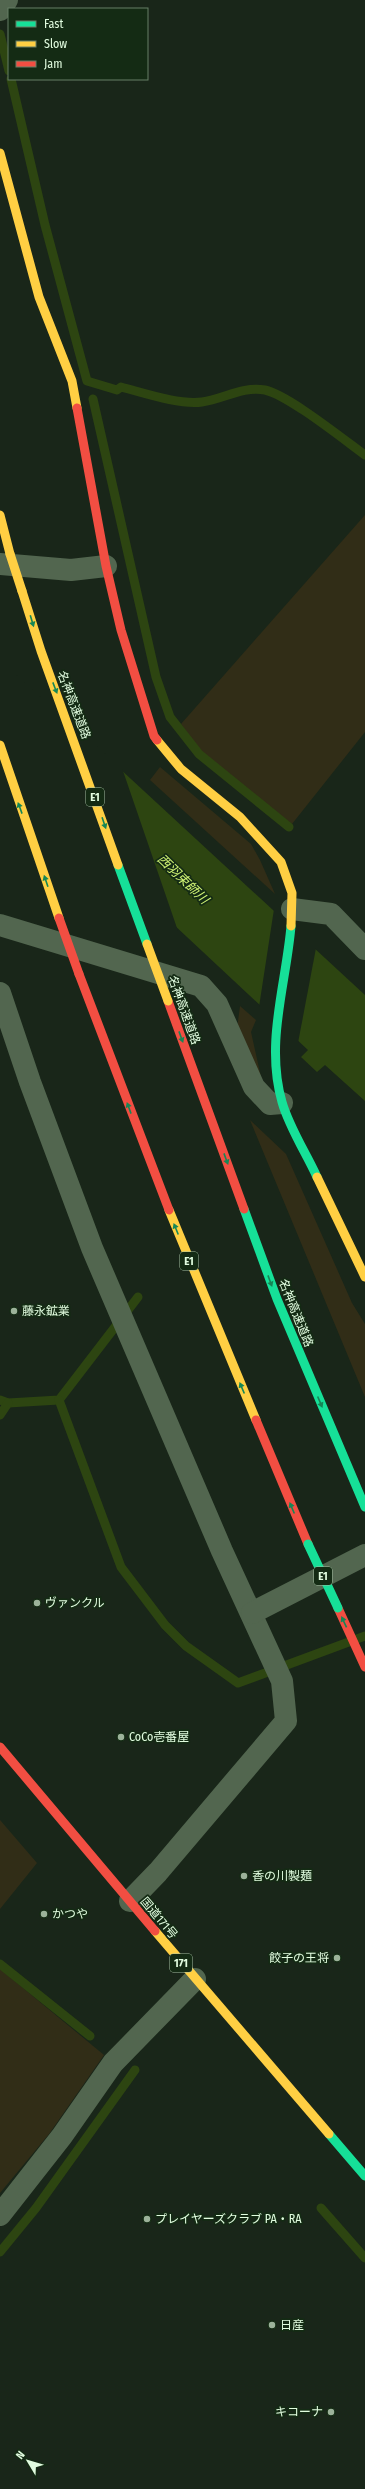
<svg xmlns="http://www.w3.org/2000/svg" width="365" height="2489" font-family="'Fira Sans Condensed','Noto Sans JP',sans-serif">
	<rect width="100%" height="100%" fill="#192619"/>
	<g fill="#312d17">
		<path d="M365,515V732L292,824L202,754L181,724Z"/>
		<path d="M160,767L251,844L260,860L275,894L150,780Z"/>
		<path d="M240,1006L256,1020L251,1032L261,1077L237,1029Z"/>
		<path d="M250,1120L286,1154L352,1303L365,1324V1397Z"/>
		<path d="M0,1820L37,1863L0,1909Z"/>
		<path d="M0,1969L104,2055L49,2134L0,2193Z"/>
	</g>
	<path fill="#2d4511" d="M0,663L118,767L365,995V1101L325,1065L317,1072L301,1057L308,1050L172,923Z"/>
	<g fill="#192619">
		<path d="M0,661L122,768L178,931L0,763Z"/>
		<path d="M274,909L316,948L298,1043L259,1007Z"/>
	</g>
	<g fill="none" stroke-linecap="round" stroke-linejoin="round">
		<g stroke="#2d4511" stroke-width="9">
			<path d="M0,34L9,71"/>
			<path d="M11,79L45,225L87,381L117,390L121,387C144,393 179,405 202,402C224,399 242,386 265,390C288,395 343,439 365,455"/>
			<path d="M93,399L156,677L170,717L199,754L289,827"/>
			<path d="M0,1400L8,1403L59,1400L138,1297"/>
			<path d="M59,1400L121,1567L165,1625L186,1646L238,1683L365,1636"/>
			<path d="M0,1415L8,1403"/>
			<path d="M0,1964L90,2036"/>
			<path d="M321,2208L365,2258"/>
			<path d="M0,2252L36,2208L135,2070"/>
		</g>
		<g stroke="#52664f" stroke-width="22">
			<path d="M0,10L7,0"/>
			<path d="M0,564L71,570L106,566"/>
			<path d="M292,909L331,914L365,949"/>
			<path d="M0,925L201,986L217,1004L254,1087L270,1104L282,1103"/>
			<path d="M0,993L30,1082L92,1248L222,1551L282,1681L286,1721L158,1872L130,1901"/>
			<path d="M252,1613L365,1555"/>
			<path d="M0,2215L62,2136L113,2063L195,1979"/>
		</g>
		<g stroke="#16e098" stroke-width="9">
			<path d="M118,865L147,944"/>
			<path d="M291,926C286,985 265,1043 282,1102C289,1127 306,1153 317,1177"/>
			<path d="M244,1209L277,1299L365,1507"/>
			<path d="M329,2134L365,2176"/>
		</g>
		<g stroke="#ffcf43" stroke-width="9">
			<path d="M0,153L39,297L72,381L77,408"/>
			<path d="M0,515L10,554"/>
			<path d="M22,591L41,651L118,865"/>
			<path d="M157,740L181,769L240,817L281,862L292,893L291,926"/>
			<path d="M0,745L59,918"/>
			<path d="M317,1177L365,1277"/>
			<path d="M169,1210L256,1420"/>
			<path d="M155,1931L329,2134"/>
		</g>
		<g stroke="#f24e42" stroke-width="9">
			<path d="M77,408L106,566L121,630L154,736L157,740"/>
			<path d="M79,974L169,1210"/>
			<path d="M168,1001L244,1209"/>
			<path d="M256,1420L308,1544"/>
			<path d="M338,1608L365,1667"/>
			<path d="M0,1747L155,1931"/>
		</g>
		<path stroke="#16e098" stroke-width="9" d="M308,1544L338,1608"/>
		<g stroke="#ffcf43" stroke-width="9">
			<path d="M10,554L22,591"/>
			<path d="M147,944L168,1001"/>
		</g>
		<path stroke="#f24e42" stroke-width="9" d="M59,918L79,974"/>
	</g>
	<defs><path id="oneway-solid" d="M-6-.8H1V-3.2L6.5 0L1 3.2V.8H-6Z"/></defs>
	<g fill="#158656">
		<use href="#oneway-solid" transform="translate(32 621) rotate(73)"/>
		<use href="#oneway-solid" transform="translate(55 688) rotate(69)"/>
		<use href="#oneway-solid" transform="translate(20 808) rotate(-110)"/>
		<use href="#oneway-solid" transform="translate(104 823) rotate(71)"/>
		<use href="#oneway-solid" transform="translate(46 881) rotate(-109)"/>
		<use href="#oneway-solid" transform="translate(181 1037) rotate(70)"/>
		<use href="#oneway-solid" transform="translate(129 1108) rotate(-110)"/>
		<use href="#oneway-solid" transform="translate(226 1159) rotate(70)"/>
		<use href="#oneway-solid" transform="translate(176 1229) rotate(-112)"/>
		<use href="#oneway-solid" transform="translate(270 1281) rotate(70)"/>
		<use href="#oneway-solid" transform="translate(242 1388) rotate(-113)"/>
		<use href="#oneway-solid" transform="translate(320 1402) rotate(67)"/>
		<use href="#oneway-solid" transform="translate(292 1508) rotate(-113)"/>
		<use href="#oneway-solid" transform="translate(344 1622) rotate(-115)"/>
	</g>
	<g fill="#9cb29a" stroke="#142b14" stroke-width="1.5">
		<circle cx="14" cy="1311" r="4"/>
		<circle cx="37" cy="1603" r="4"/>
		<circle cx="121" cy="1737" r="4"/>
		<circle cx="244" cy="1876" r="4"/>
		<circle cx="44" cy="1914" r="4"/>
		<circle cx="337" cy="1958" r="4"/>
		<circle cx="147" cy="2219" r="4"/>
		<circle cx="272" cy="2325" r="4"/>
		<circle cx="331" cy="2412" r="4"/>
	</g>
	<g text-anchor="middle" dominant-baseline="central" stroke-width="3.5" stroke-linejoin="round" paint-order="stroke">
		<g fill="#142b14" stroke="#a4bea3" stroke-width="1">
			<rect x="86" y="788" width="18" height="18" rx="3"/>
			<rect x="180" y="1252" width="18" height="18" rx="3"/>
			<rect x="314" y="1567" width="18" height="18" rx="3"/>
			<rect x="170" y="1954" width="22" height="18" rx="3"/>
		</g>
		<g font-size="11" font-weight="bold" fill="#e2fde0">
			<text x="95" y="797">E1</text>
			<text x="189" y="1261">E1</text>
			<text x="323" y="1576">E1</text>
			<text x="181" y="1963">171</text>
		</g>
		<g font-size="12" fill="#e2fde0" stroke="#142b14">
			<text transform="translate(74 705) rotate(69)">名神高速道路</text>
			<text transform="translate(184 1010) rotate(70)">名神高速道路</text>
			<text transform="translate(296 1313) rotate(68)">名神高速道路</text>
			<text transform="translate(159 1918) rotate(50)">国道171号</text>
		</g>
		<g font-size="12" fill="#e2fde0" stroke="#142b14" text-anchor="start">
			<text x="22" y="1311">藤永鉱業</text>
			<text x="45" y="1603">ヴァンクル</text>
			<text x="129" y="1737">CoCo壱番屋</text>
			<text x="252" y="1876">香の川製麺</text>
			<text x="52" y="1914">かつや</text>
			<text x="329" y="1958" text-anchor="end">餃子の王将</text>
			<text x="155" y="2219">プレイヤーズクラブ PA・RA</text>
			<text x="280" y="2325">日産</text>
			<text x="323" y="2412" text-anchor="end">キコーナ</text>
		</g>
		<g font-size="13" font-style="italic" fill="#d2f575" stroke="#142b14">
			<text transform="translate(183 879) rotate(44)">西羽束師川</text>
		</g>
	</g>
	<rect x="8" y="8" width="140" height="72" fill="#142b14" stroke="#667f66"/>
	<rect x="16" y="21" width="20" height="6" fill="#16e098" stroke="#667f66"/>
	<text x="44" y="28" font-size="12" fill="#e2fde0">Fast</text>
	<rect x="16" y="41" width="20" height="6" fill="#ffcf43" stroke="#667f66"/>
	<text x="44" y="48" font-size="12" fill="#e2fde0">Slow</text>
	<rect x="16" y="61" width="20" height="6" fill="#f24e42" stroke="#667f66"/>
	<text x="44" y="68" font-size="12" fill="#e2fde0">Jam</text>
	<g transform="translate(28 2461) rotate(308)" stroke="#142b14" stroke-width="3" paint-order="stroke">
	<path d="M0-3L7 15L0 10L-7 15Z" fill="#e2fde0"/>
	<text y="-6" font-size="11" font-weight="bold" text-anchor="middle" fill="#e2fde0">N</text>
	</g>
</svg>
